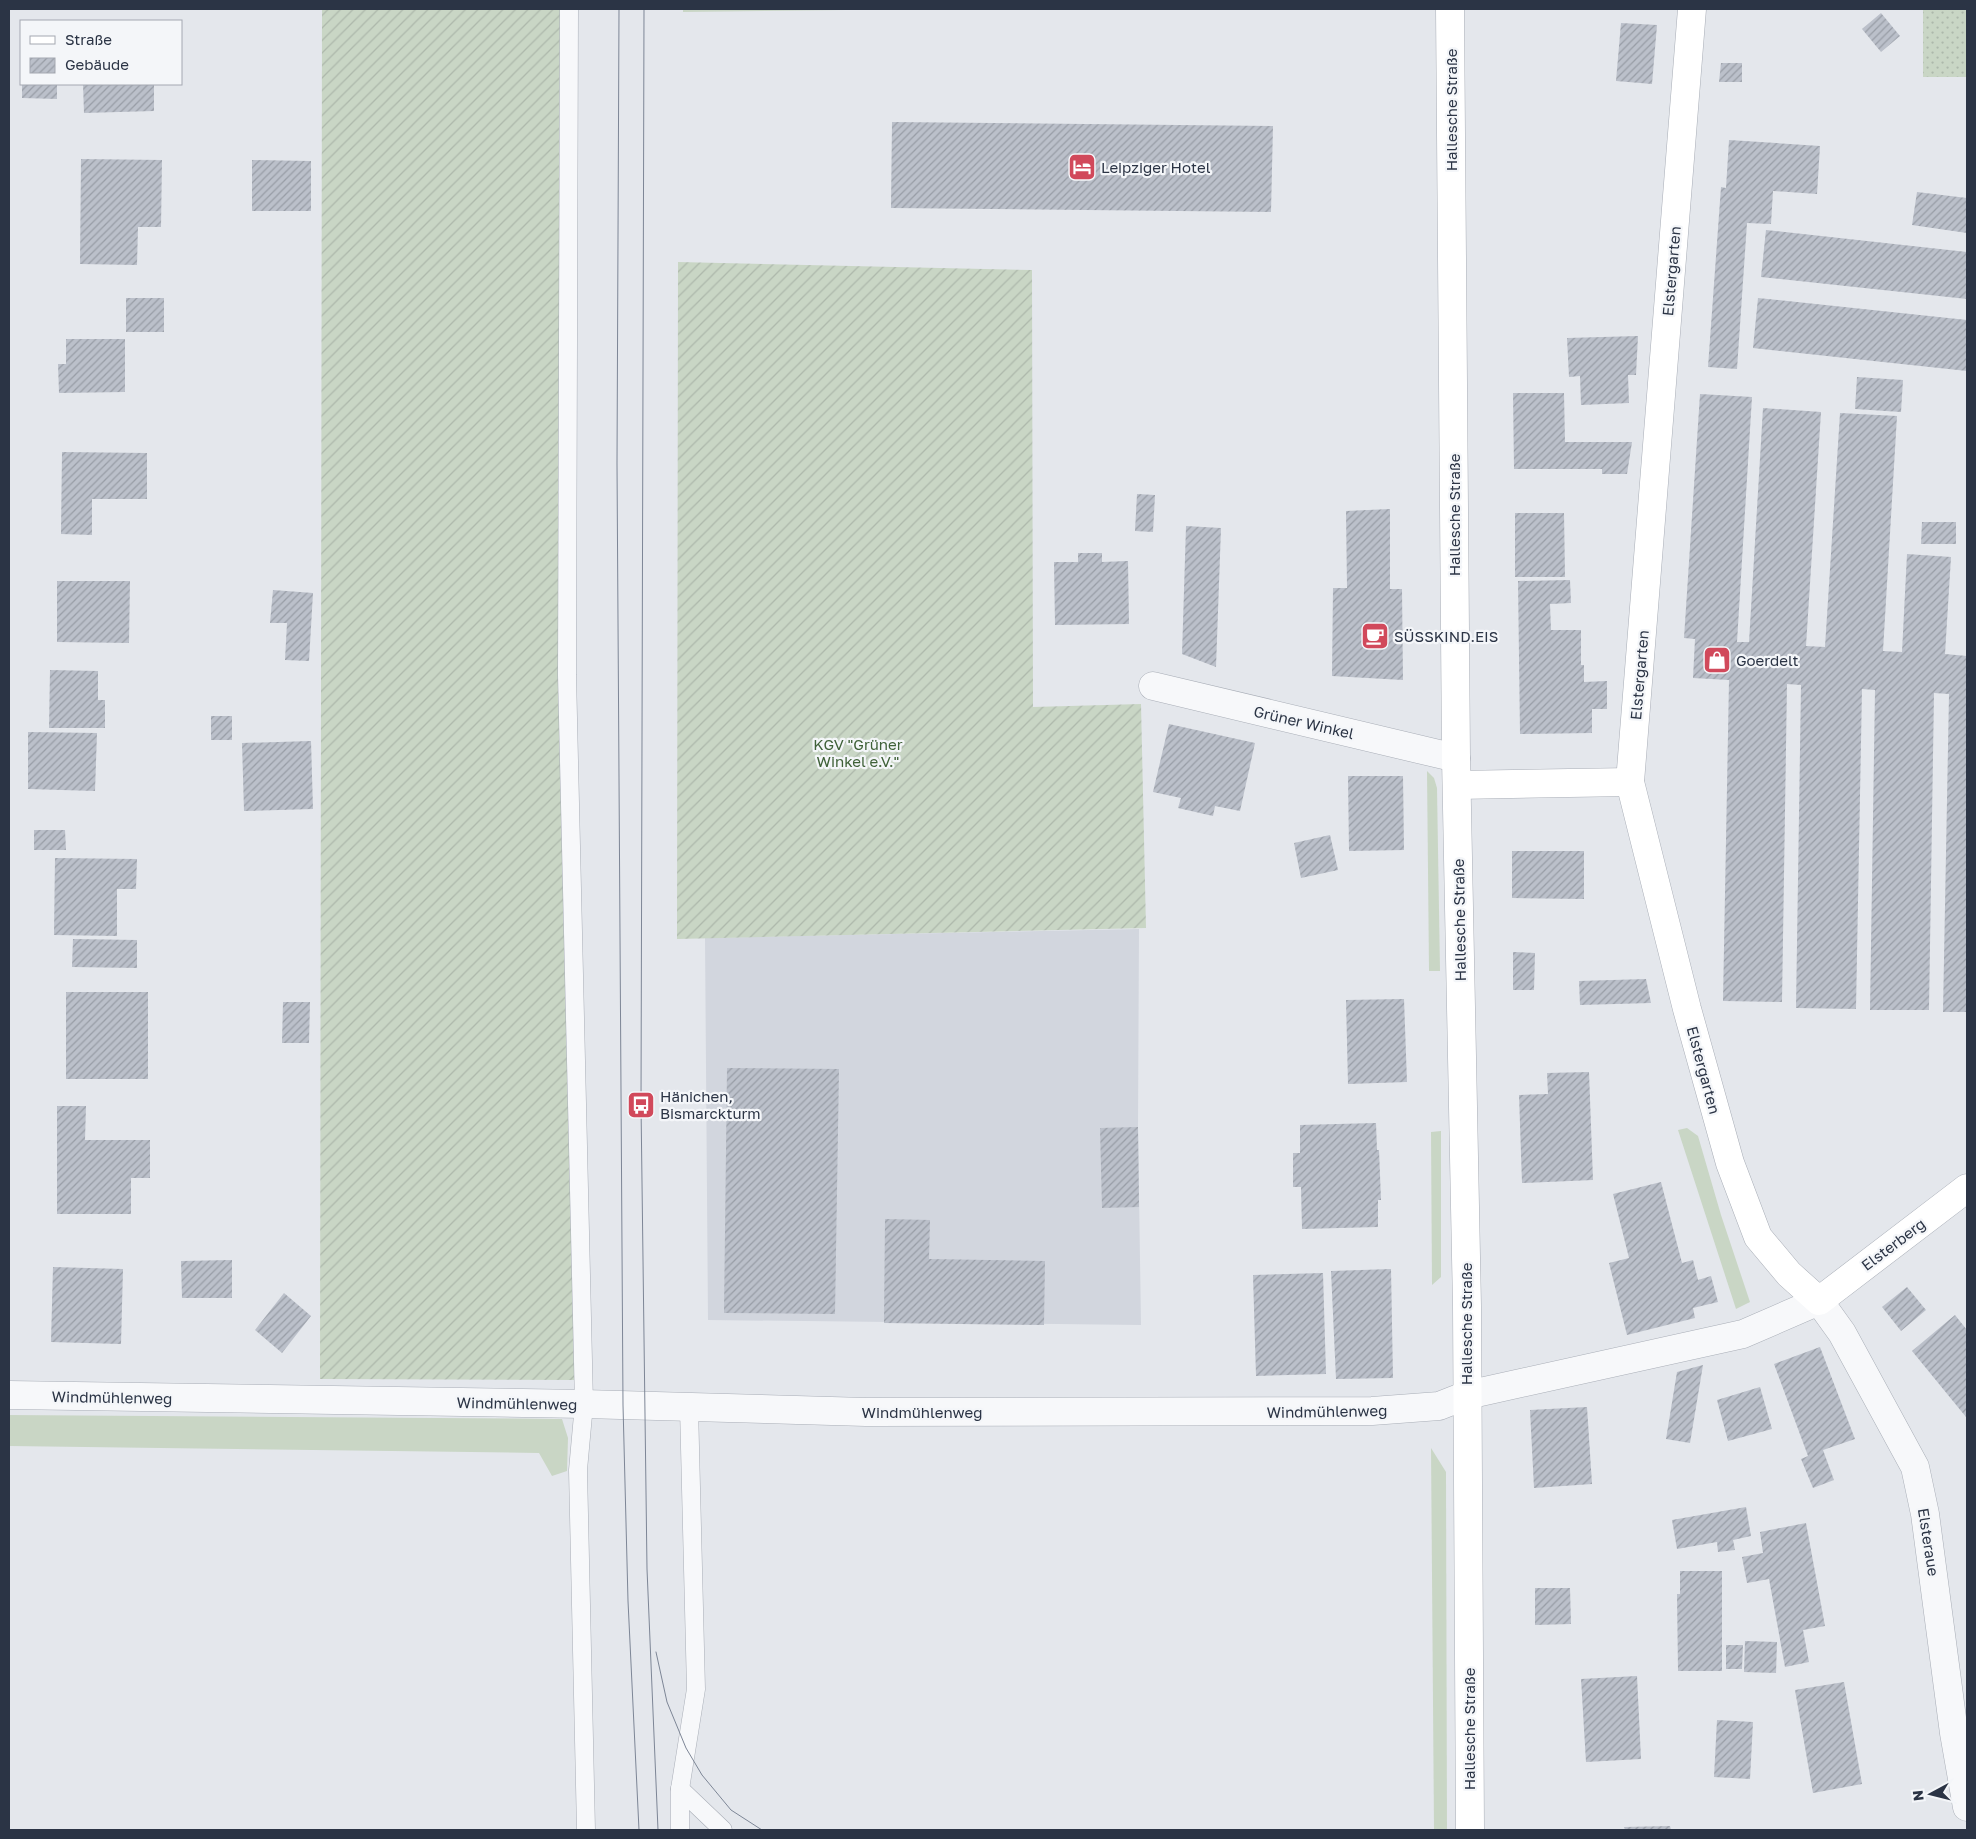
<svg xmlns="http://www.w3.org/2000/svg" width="1976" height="1839" font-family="'Golos Text',sans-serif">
	<defs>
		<pattern id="park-dots" width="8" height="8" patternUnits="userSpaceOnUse" patternTransform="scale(1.25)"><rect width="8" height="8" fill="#c9d6c5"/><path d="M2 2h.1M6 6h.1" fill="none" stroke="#adb8ab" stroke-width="1.8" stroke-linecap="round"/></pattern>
		<pattern id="garden-furrows" width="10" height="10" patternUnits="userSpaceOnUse" patternTransform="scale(1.25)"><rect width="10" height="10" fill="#c9d6c5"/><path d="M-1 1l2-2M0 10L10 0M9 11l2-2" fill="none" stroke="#adb8ab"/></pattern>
		<pattern id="building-hatch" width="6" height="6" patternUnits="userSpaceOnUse" patternTransform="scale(1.25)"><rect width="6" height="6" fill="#bbc0ca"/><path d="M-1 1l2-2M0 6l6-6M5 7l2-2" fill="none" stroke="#989da6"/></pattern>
	</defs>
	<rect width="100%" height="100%" fill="#e4e7ec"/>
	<path fill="#d2d6de" d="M1139,929L1138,1127L1141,1325L708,1320L705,938Z"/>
	<g fill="#c9d6c5">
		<path d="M683,9H930L683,12Z"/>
		<path d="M1427,771L1434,778L1437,788L1440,971H1429Z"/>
		<path d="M1687,1128L1698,1136L1721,1215L1750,1302L1736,1309L1678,1130Z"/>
		<path d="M1441,1131V1277L1432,1285L1431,1132Z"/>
		<path d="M9,1415L562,1419L568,1438L567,1471L552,1476L539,1453L9,1446Z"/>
		<path d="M1431,1448L1446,1472L1447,1830H1434Z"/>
	</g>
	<rect fill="url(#park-dots)" x="1923" y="9" width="44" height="68"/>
	<g fill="url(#garden-furrows)">
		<path d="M322,9H562L575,1380L320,1379Z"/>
		<path d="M678,262L1032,270L1033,707L1141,704L1146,928L677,939Z"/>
	</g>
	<g fill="url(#building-hatch)">
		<path d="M1881,13L1900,36L1881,52L1862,29Z"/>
		<path d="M1621,23L1657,25L1652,84L1616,81Z"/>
		<path d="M1721,63H1742V82H1719Z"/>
		<path d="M22,84H57V99L22,98Z"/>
		<path d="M83,84H154V111L84,113Z"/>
		<path d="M892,122L1273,126L1271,212L891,208Z"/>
		<path d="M1729,140L1820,146L1817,194L1773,191L1771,224L1747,223L1737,369L1708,367L1721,187L1726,188Z"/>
		<path d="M81,159L162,160L161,227H138L137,265L80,264Z"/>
		<path d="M252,160L311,161V211H252Z"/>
		<path d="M1917,192L1967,198V233L1912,225Z"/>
		<path d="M1766,230L1967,252V299L1761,277Z"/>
		<rect x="126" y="298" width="38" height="34"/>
		<path d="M1758,298L1967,320V371L1753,348Z"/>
		<path d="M1638,336L1636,375H1628L1629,403L1581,405L1580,376L1569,377L1567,338Z"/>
		<path d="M66,339H125V392L59,393L58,364H66Z"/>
		<path d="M1857,377L1903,380L1901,412L1855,409Z"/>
		<path d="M1513,393H1564L1565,442H1632L1627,474H1602V469H1514Z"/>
		<path d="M1700,394L1752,397L1737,642H1749L1763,408L1821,412L1806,646L1825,647L1840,413L1897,416L1883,651L1902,652L1907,554L1951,557L1945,654L1967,656V1012H1943L1949,694L1934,693L1929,1010H1870L1875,690L1862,689L1856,1009L1796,1008L1801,685L1787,684L1782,1002L1723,1001L1729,680L1693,678L1695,639L1684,638Z"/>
		<path d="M62,452L147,453V499H92V535L61,534Z"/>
		<path d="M1137,494L1155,495L1153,532L1135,531Z"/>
		<path d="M1390,509V589H1402L1403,680L1332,676L1333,588H1347L1346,511Z"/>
		<path d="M1515,513H1564L1565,577H1515Z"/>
		<path d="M1922,522H1956V544H1921Z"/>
		<path d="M1186,526L1221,528L1216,667L1182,654Z"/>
		<path d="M1078,553H1102V562L1128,561L1129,624L1055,625L1054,562H1078Z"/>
		<path d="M1570,580L1571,603L1550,604L1551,630H1581V665H1584V682L1607,681V709H1592V733L1520,734L1518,581Z"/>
		<path d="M57,581H130L129,643L57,642Z"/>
		<path d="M273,590L313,593L309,661L285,660L287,623H270Z"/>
		<path d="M50,670L98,671V700H105V728H49Z"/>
		<rect x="211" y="716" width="21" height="24"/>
		<path d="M1169,724L1255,743L1240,811L1215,806L1213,816L1178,808L1181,798L1153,792Z"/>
		<path d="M28,732L97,733L95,791L28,789Z"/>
		<path d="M311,741L313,809L244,811L242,743Z"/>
		<path d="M1348,776H1403L1404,850L1349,851Z"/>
		<path d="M34,830H65L66,850H34Z"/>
		<path d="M1330,835L1338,870L1301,878L1294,843Z"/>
		<path d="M1512,851H1584V899L1512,898Z"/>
		<path d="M55,858L137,859L136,889H117V936L54,935Z"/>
		<path d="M73,939L137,940V968L72,967Z"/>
		<path d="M1513,952L1535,953L1534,990H1513Z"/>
		<path d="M1646,979L1651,1003L1580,1005L1579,981Z"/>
		<rect x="66" y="992" width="82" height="87"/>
		<path d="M1404,999L1407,1082L1348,1084L1346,1000Z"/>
		<path d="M283,1002H310L309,1043H282Z"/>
		<path d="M727,1068L839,1069L835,1314L724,1313Z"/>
		<path d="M1589,1072L1593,1180L1522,1183L1519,1095L1548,1094L1547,1073Z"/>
		<path d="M57,1106H86L85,1140H150V1178H131V1214H57Z"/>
		<path d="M1376,1123L1377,1150H1379L1381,1200H1378V1227L1302,1229L1301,1187H1293V1153H1300V1125Z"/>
		<path d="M1138,1127L1139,1207L1102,1208L1100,1128Z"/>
		<path d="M1661,1182L1682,1263L1693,1260L1698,1280L1711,1276L1718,1302L1693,1308L1695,1318L1627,1335L1609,1263L1629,1258L1613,1194Z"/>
		<path d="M885,1219L930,1220L929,1259L1045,1261L1044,1325L884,1323Z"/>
		<path d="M232,1260V1298H182L181,1261Z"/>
		<path d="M53,1267L123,1269L121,1344L51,1342Z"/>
		<path d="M1391,1269L1393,1378L1336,1379L1331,1271Z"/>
		<path d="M1323,1273L1326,1374L1256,1376L1253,1275Z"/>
		<path d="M1907,1287L1926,1310L1901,1331L1882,1307Z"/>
		<path d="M284,1293L311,1316L282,1353L255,1330Z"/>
		<path d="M1955,1315L1967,1330V1416L1966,1417L1912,1351Z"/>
		<path d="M1820,1347L1855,1439L1823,1450L1834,1480L1813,1488L1801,1459L1808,1456L1774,1364Z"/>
		<path d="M1703,1365L1690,1443L1666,1439L1677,1372Z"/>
		<path d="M1760,1387L1772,1429L1728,1441L1717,1400Z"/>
		<path d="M1587,1407L1592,1484L1534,1488L1530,1410Z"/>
		<path d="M1746,1507L1751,1536L1733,1540L1735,1550L1718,1552L1717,1542L1677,1549L1672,1520Z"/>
		<path d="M1806,1523L1825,1626L1803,1630L1809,1662L1785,1667L1769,1579L1747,1583L1742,1557L1763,1553L1760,1532Z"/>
		<path d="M1680,1571H1722V1671H1678L1677,1594H1680Z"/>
		<path d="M1535,1588H1570L1571,1624L1535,1625Z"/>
		<path d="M1745,1641L1777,1642L1776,1673L1744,1672Z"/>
		<path d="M1726,1645H1743L1742,1669H1726Z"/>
		<path d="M1637,1676L1641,1759L1586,1762L1581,1679Z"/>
		<path d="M1844,1682L1862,1784L1813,1793L1795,1690Z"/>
		<path d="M1717,1720L1753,1722L1750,1779L1714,1777Z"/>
		<path d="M1670,1826L1671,1830H1625L1624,1827Z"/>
	</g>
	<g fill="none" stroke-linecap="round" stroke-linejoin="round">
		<g stroke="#a9aeb7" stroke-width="19">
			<g id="lane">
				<path d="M569,9L567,675L584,1404L578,1470L586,1830"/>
				<path d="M680,1789L723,1830"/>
				<path d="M680,1830V1789L696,1689L689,1407"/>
			</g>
		</g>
		<g stroke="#a9aeb7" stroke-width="29">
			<g id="street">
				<path d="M1153,686L1456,758"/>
				<path d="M9,1395L584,1404L866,1412L1372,1411L1439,1406L1467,1395L1743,1334L1819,1301L1842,1333L1915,1467L1925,1514L1954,1733L1967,1807"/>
			</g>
		</g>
		<g stroke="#a9aeb7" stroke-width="29">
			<g id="secondary">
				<path d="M1450,9L1456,758L1467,1306L1470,1830"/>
				<path d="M1692,9L1630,782L1687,1009L1730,1163L1758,1237L1789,1274L1819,1301L1967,1188"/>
				<path d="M1457,785L1630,782"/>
			</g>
		</g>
		<use href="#lane" stroke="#f7f8fa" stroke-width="18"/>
		<use href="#street" stroke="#f7f8fa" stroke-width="28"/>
		<use href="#secondary" stroke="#fff" stroke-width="28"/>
		<g stroke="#7d8696" stroke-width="1">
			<path d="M619,9L617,463L623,1405L628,1601L639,1830"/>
			<path d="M644,9L641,1105L647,1569L658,1830"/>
			<path d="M656,1652L667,1702L686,1748L702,1775L731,1810L762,1830"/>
		</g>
	</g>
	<defs>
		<g id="hotel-square" transform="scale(1.4375)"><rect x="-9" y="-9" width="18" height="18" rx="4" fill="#d1495b" stroke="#f4f6f9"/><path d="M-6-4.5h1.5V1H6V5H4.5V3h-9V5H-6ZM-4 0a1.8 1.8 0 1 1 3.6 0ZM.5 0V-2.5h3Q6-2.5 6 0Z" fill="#fff"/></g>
		<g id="cafe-square" transform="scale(1.4375)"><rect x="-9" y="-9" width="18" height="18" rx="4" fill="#d1495b" stroke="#f4f6f9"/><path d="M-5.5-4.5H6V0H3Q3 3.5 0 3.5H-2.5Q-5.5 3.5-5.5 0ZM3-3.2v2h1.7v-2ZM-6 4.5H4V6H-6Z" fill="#fff"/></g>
		<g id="shop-square" transform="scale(1.4375)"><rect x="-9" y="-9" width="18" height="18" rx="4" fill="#d1495b" stroke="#f4f6f9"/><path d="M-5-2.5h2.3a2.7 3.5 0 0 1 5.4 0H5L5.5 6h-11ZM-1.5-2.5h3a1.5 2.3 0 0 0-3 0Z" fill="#fff"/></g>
		<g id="bus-square" transform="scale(1.4375)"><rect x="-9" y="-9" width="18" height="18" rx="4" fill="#d1495b" stroke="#f4f6f9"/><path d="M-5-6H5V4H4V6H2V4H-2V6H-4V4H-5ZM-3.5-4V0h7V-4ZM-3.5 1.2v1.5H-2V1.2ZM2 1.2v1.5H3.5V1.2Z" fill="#fff"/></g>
	</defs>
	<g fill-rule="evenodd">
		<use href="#hotel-square" x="1082" y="167"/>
		<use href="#cafe-square" x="1375" y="636"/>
		<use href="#shop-square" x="1717" y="660"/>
		<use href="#bus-square" x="641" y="1105"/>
	</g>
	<g text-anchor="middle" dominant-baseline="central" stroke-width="4.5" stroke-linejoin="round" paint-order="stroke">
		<g font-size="15" fill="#2b3445" stroke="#f4f6f9">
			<text transform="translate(1451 110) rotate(-90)">Hallesche Straße</text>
			<text transform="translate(1671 271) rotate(-85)">Elstergarten</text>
			<text transform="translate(1454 515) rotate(-90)">Hallesche Straße</text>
			<text transform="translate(1639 675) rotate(-85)">Elstergarten</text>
			<text transform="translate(1304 722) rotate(13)">Grüner Winkel</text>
			<text transform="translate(1459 920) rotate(-91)">Hallesche Straße</text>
			<text transform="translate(1704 1070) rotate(75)">Elstergarten</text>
			<text transform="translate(1893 1244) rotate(-37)">Elsterberg</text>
			<text transform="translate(1466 1324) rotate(-90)">Hallesche Straße</text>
			<text transform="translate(112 1397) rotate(1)">Windmühlenweg</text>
			<text transform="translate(517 1403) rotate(1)">Windmühlenweg</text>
			<text transform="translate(1327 1411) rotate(-1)">Windmühlenweg</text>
			<text x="922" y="1412">Windmühlenweg</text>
			<text transform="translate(1929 1542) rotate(81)">Elsteraue</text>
			<text transform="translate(1469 1729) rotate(-90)">Hallesche Straße</text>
		</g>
		<g font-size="15" fill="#2b3445" stroke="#f4f6f9" text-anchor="start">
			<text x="1101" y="167">Leipziger Hotel</text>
			<text x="1394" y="636">SÜSSKIND.EIS</text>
			<text x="1736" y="660">Goerdelt</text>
			<text x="660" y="1096">Hänichen,<tspan x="660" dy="17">Bismarckturm</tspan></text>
		</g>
		<g font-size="15" fill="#3f6138" stroke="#f4f6f9">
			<text x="858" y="744">KGV "Grüner<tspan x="858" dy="17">Winkel e.V."</tspan></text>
		</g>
	</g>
	<rect width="1976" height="1839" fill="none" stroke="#2b3445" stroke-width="20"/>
	<rect x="20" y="20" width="162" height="65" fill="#f4f6f9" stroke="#a4a8b1"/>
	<rect x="30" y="36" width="25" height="8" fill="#ffffff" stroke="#a4a8b1"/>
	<text x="65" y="45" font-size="15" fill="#2b3445">Straße</text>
	<rect x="30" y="58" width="25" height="15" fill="url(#building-hatch)" stroke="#a4a8b1"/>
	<text x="65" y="70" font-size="15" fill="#2b3445">Gebäude</text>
	<g transform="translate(1931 1794) rotate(263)" stroke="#f4f6f9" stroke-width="4" paint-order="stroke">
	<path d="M0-4L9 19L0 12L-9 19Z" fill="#2b3445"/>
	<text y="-8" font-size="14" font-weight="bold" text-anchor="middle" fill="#2b3445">N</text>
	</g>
</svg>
